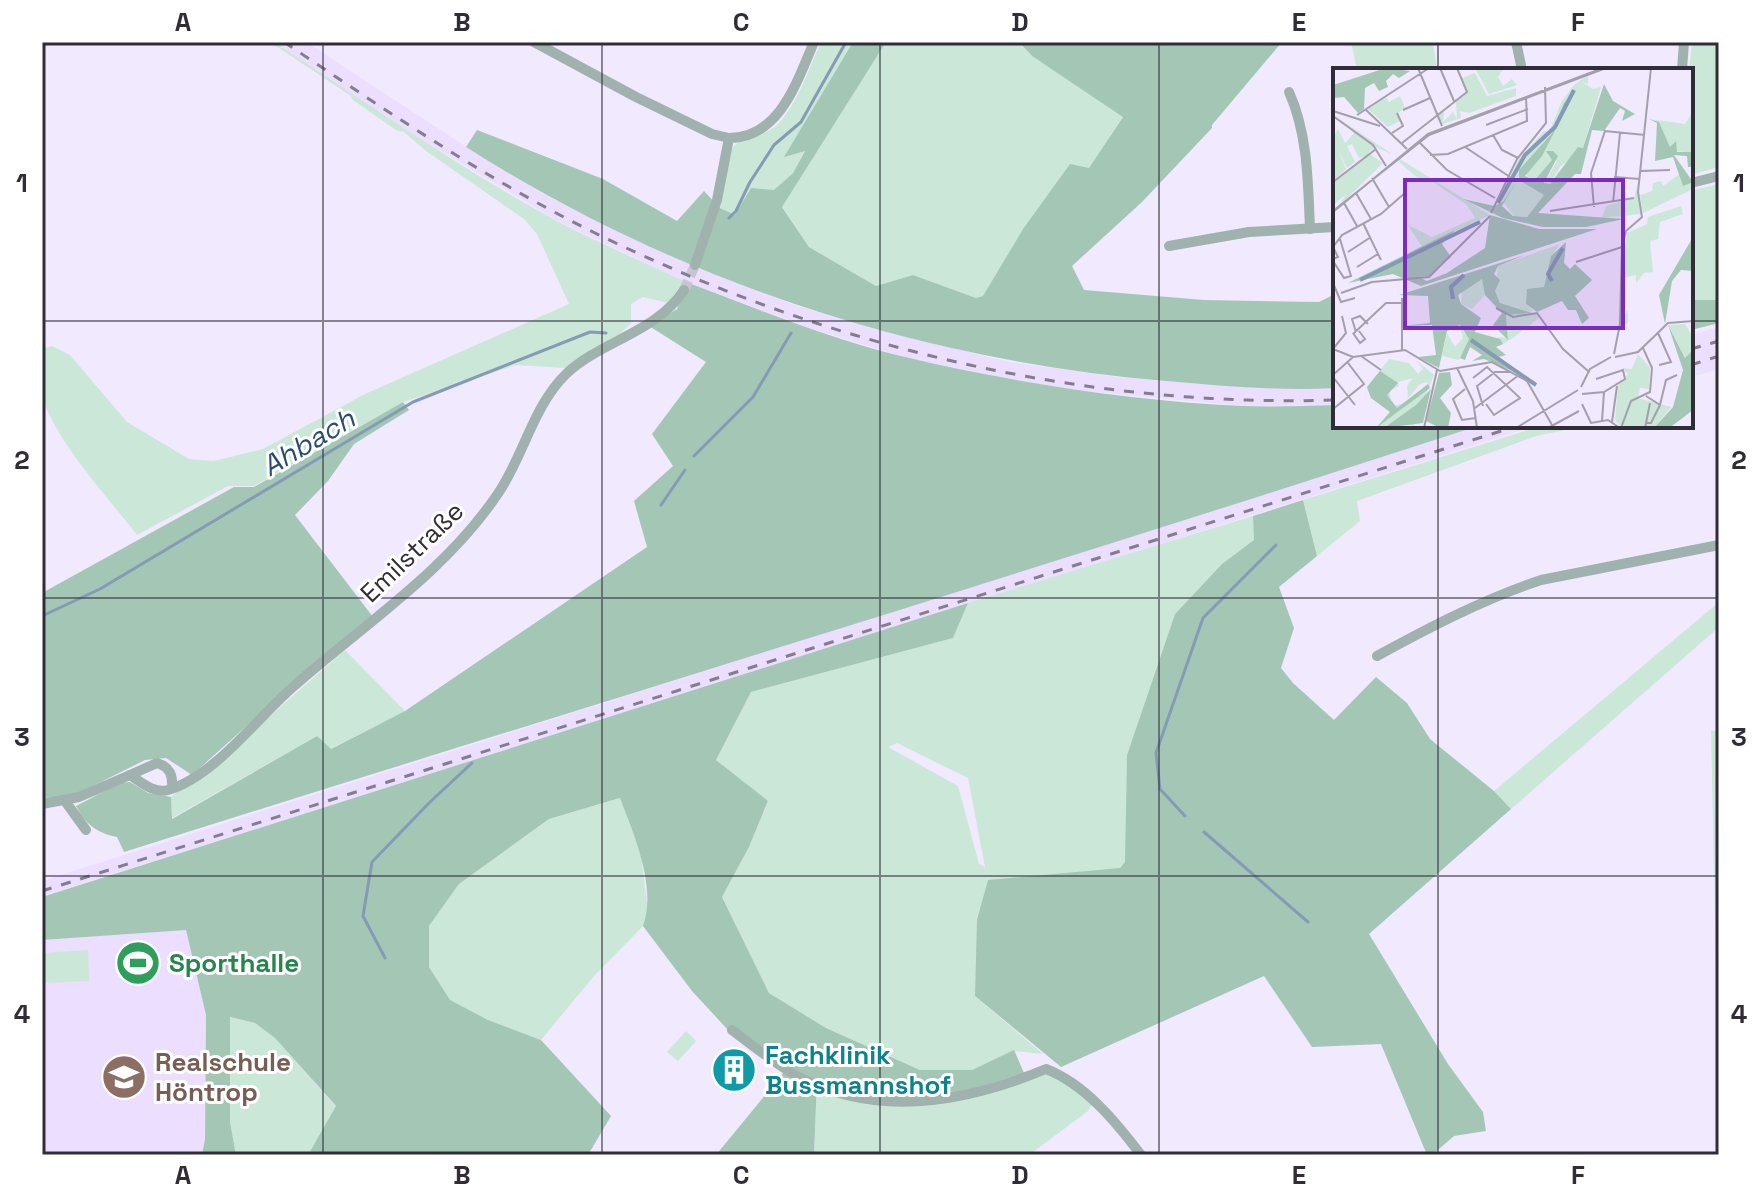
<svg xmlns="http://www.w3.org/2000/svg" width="1761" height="1197" font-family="'Space Grotesk',sans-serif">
	<rect width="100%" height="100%" fill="#f1e9fd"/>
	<g fill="#ebdefe">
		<path d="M274,42H306L491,163L549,197L614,230L696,267L794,305L874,329L1009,362L1116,377L1189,383L1335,388V405L1244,406L1084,391L1008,379L904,357L810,328L686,282L560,222L412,134Z"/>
		<path d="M1719,327V369L1691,377V335Z"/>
		<path d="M1479,426H1535L42,896V881Z"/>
		<path d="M186,929L206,1015L205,1139L202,1155H42V940Z"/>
	</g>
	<g fill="#cbe7d8" fill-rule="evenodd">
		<path d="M270,42H274C367,103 459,168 557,221C598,243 642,261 684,281L668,303L643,297L631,304V323L620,334L566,368L516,365L403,402L254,486H228L137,535C107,496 60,446 43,400C38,386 42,364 42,349L52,346L70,355L127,422L189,459L214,461L263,449L365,394L569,304L537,234L524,219L426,151L404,132L396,130L353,100L351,96Z"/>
		<path d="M821,42H853L786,156L805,150L793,173L774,190L735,215L720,208C723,193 726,159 733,147C738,139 766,136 777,125C798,104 809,68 821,42Z"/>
		<path d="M886,42H1019L1032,56L1123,116L1089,169L1023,229L983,297L976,298L913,275L876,286L809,247L782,206Z"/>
		<path d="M1351,42H1433L1437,70H1357Z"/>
		<path d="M1692,42H1719V167L1694,174L1691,173L1689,70Z"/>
		<path d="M1719,184V300H1691V191Z"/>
		<path d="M1541,426H1563L1565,430L1536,436L1357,501L1360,521L1317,556L1303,500Z"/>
		<path d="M1253,516L1255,540L1222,564L1175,614L1127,755L1126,862L975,996L1043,1054L1013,1051L972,1070H920L826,1028L769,993L722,897L749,847L768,802L716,760L751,692L953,638L968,603ZM897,743L968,778L985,867L979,864L958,786L888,747Z"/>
		<path d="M1719,602V627L1511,809L1494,791Z"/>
		<path d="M345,650L405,711L330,749L317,736L172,818L171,797L243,740Z"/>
		<path d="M1719,730V1104L1711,731Z"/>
		<path d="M621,798L641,855L648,912L643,926L594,976L541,1040L488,1020L450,1001L429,967V926L459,884L549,819Z"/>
		<path d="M88,950L89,981L42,983V953Z"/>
		<path d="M229,1017L255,1023L275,1038L336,1107L308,1155H236L230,1122Z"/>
		<path d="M686,1031L696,1041L678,1061L667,1052Z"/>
		<path d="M1046,1074L1062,1080L1092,1105L1088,1111L1029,1155H814L817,1088C830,1093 844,1099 858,1102C924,1115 983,1093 1046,1074Z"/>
	</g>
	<g fill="#a4c7b5">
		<path d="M853,42H886L782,207L809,247L876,286L913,275L976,298L983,296L1023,229L1070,164L1089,168L1123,117L1032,56L1019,42H1282L1212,125V128L1142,202L1072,266L1084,290L1204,300L1319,302L1335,294V388C1279,391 1221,386 1166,381C917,360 677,281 466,147L477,130L603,179L677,221L704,191L720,208L735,215L751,188L774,190L793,173L805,151L784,157Z"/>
		<path d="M686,282C758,309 830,339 905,357C1016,383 1130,401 1243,406C1274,407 1305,406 1335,405V426H1478C1028,572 575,710 124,852L117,837C97,833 85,824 76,806L120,783L130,782L148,793L171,797L172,819L317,736L331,749L405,711L647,547L634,501L673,466L652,434L706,362L649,326L677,309Z"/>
		<path d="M1691,300H1719V323L1691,330Z"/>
		<path d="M403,402L409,410L354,444L328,481L295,515L373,617L338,644L192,775L166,758L145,760L71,797L42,798V593L234,487H254Z"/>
		<path d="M1303,500L1317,556L1279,587L1294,628L1281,668L1293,683L1334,720L1376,677L1407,703L1430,739L1494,791L1511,809L1369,934L1448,1064L1483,1112L1486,1131L1454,1136L1432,1155H1427L1381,1044L1312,1047L1264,976L1061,1067L975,996L977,920L988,880L1120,868L1125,862L1127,755L1175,614L1222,564L1254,540L1253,516Z"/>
		<path d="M968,603L953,638L751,692L716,760L768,801L749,847L722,897L769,993L826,1028L920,1070H972L1014,1050L1024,1073C969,1091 924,1105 865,1096C849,1093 833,1086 817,1082L814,1155H716L784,1072L728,1030L692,991L643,926C657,887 634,835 620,798L549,819L459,884L429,926V967L450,1000L488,1020L541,1040L611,1116L588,1155H308L336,1106L275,1038L255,1023L230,1017V1122L236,1155H202L205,1139L206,1015L186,930L42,940V897Z"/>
	</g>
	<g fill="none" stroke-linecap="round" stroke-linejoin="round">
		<g stroke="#859bb5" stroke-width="3">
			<path d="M729,218L736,211L750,182L774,145L801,122L846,42"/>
			<path d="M694,456L753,397L791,333"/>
			<path d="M661,505L685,470"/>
			<path d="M42,616L100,589L413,402L590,332L606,333"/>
			<path d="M1185,816L1160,789L1156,753L1203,618L1276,545"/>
			<path d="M1204,832L1308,922"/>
			<path d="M385,958L363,916L372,862L429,803L472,763"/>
		</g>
		<path stroke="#cbc3d5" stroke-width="10" stroke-dasharray="10 5" stroke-linecap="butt" d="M684,290L695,265"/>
		<g stroke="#a0b2ad" stroke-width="10">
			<path d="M534,42L636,97L712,134L729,138"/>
			<path d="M1516,42L1522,70"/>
			<path d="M1682,70L1684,42"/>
			<path d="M1289,92C1308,134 1308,183 1310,229"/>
			<path d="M1691,183L1719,176"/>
			<path d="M1169,246L1249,232L1335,227"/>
			<path d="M695,265L717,200L729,138C780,138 797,81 814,42"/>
			<path d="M1377,656C1430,627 1484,599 1541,580L1719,545"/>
			<path d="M130,775L157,763C170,767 173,775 172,788"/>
			<path d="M65,801L86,830"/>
			<path d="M42,804L79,797L130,775C141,782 154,794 168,790C214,777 258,717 294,686C363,625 444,573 497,495C523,458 533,406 566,374C601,341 657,332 684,290"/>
			<path d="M732,1030C753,1046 774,1063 797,1076C877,1119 966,1102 1046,1069C1085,1084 1116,1122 1141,1155"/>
		</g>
		<g stroke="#847e8c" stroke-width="3" stroke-dasharray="10 10" stroke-linecap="butt">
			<path d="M284,42C384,109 484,178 593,232C822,345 1079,408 1335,400"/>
			<path d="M1691,349L1719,341"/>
			<path d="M1691,365L1719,356"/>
			<path d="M42,891L1517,426"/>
		</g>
	</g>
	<path fill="none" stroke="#312d36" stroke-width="2" stroke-opacity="0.55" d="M323,42V1155M602,42V1155M880,42V1155M1159,42V1155M1438,42V70M42,321H1335M1691,321H1719M1438,426V1155M42,598H1719M42,876H1719"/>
	<defs>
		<g id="stadium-disc" transform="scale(2.3)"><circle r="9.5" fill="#2e9e5b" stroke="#fff"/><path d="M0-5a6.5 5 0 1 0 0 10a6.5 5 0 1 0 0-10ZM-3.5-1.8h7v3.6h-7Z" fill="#fff"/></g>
		<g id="building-disc" transform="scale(2.3)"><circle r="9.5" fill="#0f9aa8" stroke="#fff"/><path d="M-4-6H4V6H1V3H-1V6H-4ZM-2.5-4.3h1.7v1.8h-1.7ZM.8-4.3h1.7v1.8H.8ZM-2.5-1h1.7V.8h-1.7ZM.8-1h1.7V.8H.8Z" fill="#fff"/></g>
		<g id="school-disc" transform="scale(2.3)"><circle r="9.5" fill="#8d6e63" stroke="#fff"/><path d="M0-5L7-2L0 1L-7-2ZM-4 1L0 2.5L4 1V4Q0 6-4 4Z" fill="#fff"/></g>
	</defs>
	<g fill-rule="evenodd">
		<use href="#stadium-disc" x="138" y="963"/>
		<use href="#building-disc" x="734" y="1070"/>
		<use href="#school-disc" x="124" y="1077"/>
	</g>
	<g text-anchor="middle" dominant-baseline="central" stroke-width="6" stroke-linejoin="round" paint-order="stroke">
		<g font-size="26" fill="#312d36" stroke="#fff">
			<text transform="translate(412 552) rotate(-44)">Emilstraße</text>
		</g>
		<g font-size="26" font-weight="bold" fill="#27864d" stroke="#fff" text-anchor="start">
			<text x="169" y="963">Sporthalle</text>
		</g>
		<g font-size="26" font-weight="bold" fill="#0d838f" stroke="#fff" text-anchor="start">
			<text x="765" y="1055">Fachklinik<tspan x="765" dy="30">Bussmannshof</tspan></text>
		</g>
		<g font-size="26" font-weight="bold" fill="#785e54" stroke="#fff" text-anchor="start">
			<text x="155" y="1062">Realschule<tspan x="155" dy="30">Höntrop</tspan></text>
		</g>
		<g font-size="28" font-style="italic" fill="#294c71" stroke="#fff">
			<text transform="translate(308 442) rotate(-31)">Ahbach</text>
		</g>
	</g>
	<g transform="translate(1333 68)">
		<rect width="360" height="360" fill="#f1e9fd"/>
		<path d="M142,0H171L165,9L170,18L179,11L184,17L156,26ZM142,5L154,28L183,20V28L136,45L127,43L128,50L110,56L105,47L111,42L110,54L120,44L124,51L123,32L135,24L129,10ZM255,8V16L248,13L260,21L268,19L250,80L227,99L217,116H211L224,93L213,86L220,92L216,98L201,113L194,112V102L219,69L232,34L223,59L186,104L188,111L211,127L194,149L181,148L171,135L165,136L185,92L211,63L216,64L229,33L241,17L248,12ZM67,28L72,40L65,45L67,53L55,59L35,41L53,29L56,34ZM360,43L359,85L343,83V74L337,79L326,54L316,51L352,56ZM0,47L59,86L42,79L35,85L50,95L3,141L14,126L0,137V115L34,88L26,90L19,76L14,78L22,94L14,100L5,82L13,101L0,113V69L5,61L12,75L22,64ZM64,92L65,90L157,147L89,179L75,157L99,169L142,150L134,137L100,114H89ZM348,105L350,117L360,114V121L310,145L307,127L319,123L320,115L328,113L330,118ZM305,115L308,146L269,150L273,138L301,130ZM348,138L350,146L327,154L325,171L317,173L320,204L311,205L303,215V207L289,210L290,248L295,242V255L288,259L289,207L294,165L314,156L315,149ZM227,176L218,189L211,219L193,236L201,243L186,245L167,235L162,223L165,198ZM149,211L152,227L139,241L128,236L129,222ZM202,245L207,249L180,270L170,276L164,269L175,270L173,247ZM352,256L360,269V282L353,291L335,257ZM127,259L136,271L126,292L109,288L114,265L122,279L130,270ZM305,286L317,300L316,321L307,320L305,330L338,339L321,360H289L282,352L285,318L295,306L289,300L299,301ZM56,291L76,295L85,306L90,301L83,292L101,307L80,358L71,354L67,360H43L57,344L38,330L34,319ZM80,310L74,318L75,330L86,317L93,314L96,316L77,334L60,338L56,323L66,318L65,314Z" fill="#cbe7d8" fill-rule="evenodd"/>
		<path d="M53,0L77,3L66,10L60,6L53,13L55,19L46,23L41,15L32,20L31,41L25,45L11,29L0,30V17ZM271,16L280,33L302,46L289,53L292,43L287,40L271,63L259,62L248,106H242L205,145L291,151L253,159H210L170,150L130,131L161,138L170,134L183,114L169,138L180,148L194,149L211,127L186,112V102L219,65L231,35L243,22L209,88L192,108L201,113L219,92L213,83H220L225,88L211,115L217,116L245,79L250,80ZM316,51L326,54L337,79L343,73L344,84H360V99H355L354,88L341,87L360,114L350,118L340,89L322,93L324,55ZM157,147L206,161H264L88,218L60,206L15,215L122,162L109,176L118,189L96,208L86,209L94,213L114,205L152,180ZM360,169V203L348,202L339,213L332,256L326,227ZM233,174L231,195L237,201L242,196L259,212L242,228L256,250L249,256L243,242H235L229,233L204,244L193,236L194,221L211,219L218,188ZM192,187L165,198L161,206L167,212L162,223L167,235L199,245L173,247L175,272L160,257L169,245L152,227L149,211L125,227L128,236L148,250L142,264L167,271L170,276L163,279L173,287L166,289L191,308L151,291L139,293L149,287L137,279L132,292L127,290L136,271L127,257L114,263L106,300L85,289L103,287L99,257L68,258L97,255L95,228L66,227ZM335,257L352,290L360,282V342L339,358L321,360L340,339L350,302ZM47,303L65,315L54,327L64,340L95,316L97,320L43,360L57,344L38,330L34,319ZM117,304L119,317L107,330L118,345L115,360H107L93,353L106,305ZM98,321L90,355L51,360L83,337Z" fill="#a4c7b5"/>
		<path fill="none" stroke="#859bb5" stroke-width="4" d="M165,135L192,87L222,59L241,22M27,212L147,154M219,213L215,206L230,180M120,231L118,219L131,207M138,272L203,317"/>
		<path fill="none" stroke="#a49ead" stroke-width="2" d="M85,0L109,58M107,0L121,33M32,41L74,81M70,42L97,30M0,43L47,58M24,47L96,0M0,48L40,77L53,98M153,57L195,41M59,65L70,58L64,45M160,67L169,82L185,90M69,75L134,24L124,0M87,75L114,102L162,130M132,79L177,109M97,87L115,86L194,53L193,29M308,103L337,102M281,109L307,111M39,110L56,139M0,114L43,81M23,125L38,151M11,135L24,158M280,135L287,65M261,139L258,105L272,63L312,67M0,143L96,67L273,0M217,143L301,130M0,144L95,66L270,0M158,145L184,91L213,55L212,19M30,155L48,192M15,184L38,169M0,191L5,189L0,179L9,167L48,146L73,124M0,193L11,210L18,208L7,171M243,194L289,179M24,199L45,186M0,215L8,234L22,230M8,225L39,214L96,209L157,148M163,240L180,249L204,245L230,281L255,303M23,264L19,251L27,248L35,256M20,265L27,275L32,271L26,263M325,265L338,294L326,297M20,266L53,235H68M0,281L20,289L72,282L107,303L159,294L194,313L219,357M0,281L13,265L9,248M69,282V230M281,286L287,256L289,179L293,163L309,149L305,124L318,0M28,288L48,302M282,289L305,284L335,255L360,253M124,300L140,333L144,360M0,307L20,289M0,309L22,337M140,310L154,299L187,330L161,347L153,336M248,319L257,301L278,289M132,321L120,331L129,352L143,350M249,326L271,324L292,311L290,302L263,311M313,328L327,337L333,312L344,307M249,336L258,355L275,352L287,360M150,338L144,318L162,304H177M142,340L186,307M0,341L31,316L15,295M269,353L271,324M279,354L284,318M313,355H318L327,337M91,360L104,302M183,360L245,322M215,360L246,343M288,360L298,333L317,324L319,300L310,280M312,360L317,335"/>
		<path fill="#7b2cbf" fill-opacity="0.15" stroke="#7b2cbf" stroke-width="4" d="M72,112H290V260H72Z"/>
		<rect width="360" height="360" fill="none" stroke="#312d36" stroke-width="4"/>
	</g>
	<rect width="1761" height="1197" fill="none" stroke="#ffffff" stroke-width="88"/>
	<rect x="44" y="44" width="1673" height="1109" fill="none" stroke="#312d36" stroke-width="3"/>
	<g font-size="26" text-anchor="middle" font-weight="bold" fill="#312d36">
		<text x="183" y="31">A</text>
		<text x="462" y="31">B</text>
		<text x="741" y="31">C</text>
		<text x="1020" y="31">D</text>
		<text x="1299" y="31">E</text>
		<text x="1578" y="31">F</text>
		<text x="22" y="192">1</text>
		<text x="1739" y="192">1</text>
		<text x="22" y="469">2</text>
		<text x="1739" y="469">2</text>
		<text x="22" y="746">3</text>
		<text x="1739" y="746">3</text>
		<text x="22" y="1023">4</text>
		<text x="1739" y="1023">4</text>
		<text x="183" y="1184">A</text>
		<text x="462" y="1184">B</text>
		<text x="741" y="1184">C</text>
		<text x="1020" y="1184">D</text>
		<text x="1299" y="1184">E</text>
		<text x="1578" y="1184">F</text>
	</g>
</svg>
